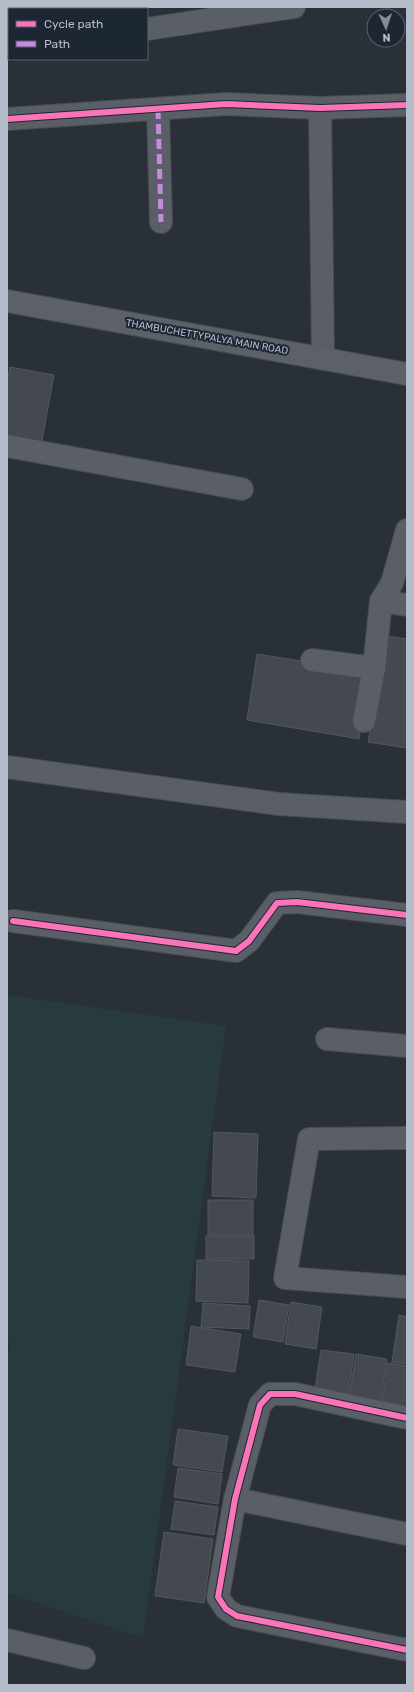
<svg xmlns="http://www.w3.org/2000/svg" width="414" height="1692" font-family="Rubik,sans-serif">
	<rect width="100%" height="100%" fill="#2a3038"/>
	<path fill="#273a3e" d="M7,995L226,1026L143,1638L7,1593V1360L10,1342L7,1341Z"/>
	<g fill="#444950" stroke="#52575f">
		<path d="M10,367L54,375L42,441L7,435V383Z"/>
		<path d="M386,636L407,639V748L368,742Z"/>
		<path d="M257,654L370,672L359,739L247,720Z"/>
		<path d="M214,1132L258,1134L256,1198L212,1196Z"/>
		<rect x="208" y="1200" width="45" height="35"/>
		<rect x="206" y="1236" width="48" height="23"/>
		<path d="M197,1260L249,1261L248,1303L196,1301Z"/>
		<path d="M259,1300L289,1305L283,1342L253,1337Z"/>
		<path d="M291,1302L322,1307L316,1349L285,1344Z"/>
		<path d="M203,1303L250,1306L249,1329L201,1327Z"/>
		<path d="M399,1315L407,1317V1364L392,1362Z"/>
		<path d="M191,1326L241,1334L235,1372L186,1365Z"/>
		<path d="M321,1350L354,1354L348,1395L315,1389Z"/>
		<path d="M356,1354L387,1359L380,1402L349,1398Z"/>
		<path d="M388,1363L407,1366V1409L381,1405Z"/>
		<path d="M178,1429L228,1436L222,1472L173,1465Z"/>
		<path d="M178,1468L222,1474L218,1504L174,1497Z"/>
		<path d="M175,1501L218,1507L214,1535L171,1529Z"/>
		<path d="M164,1532L213,1539L204,1603L155,1596Z"/>
	</g>
	<g fill="none" stroke-linecap="round" stroke-linejoin="round">
		<g stroke="#484c53" stroke-width="24">
			<g id="minor">
				<path d="M147,29L294,7"/>
				<path d="M7,30H9"/>
				<path d="M320,108L323,359"/>
				<path d="M158,109L161,222"/>
				<path d="M7,119L226,104L320,108L407,105"/>
				<path d="M7,446L242,489"/>
				<path d="M381,601L407,605"/>
				<path d="M312,660L374,668"/>
				<path d="M364,721L374,668L381,601L392,583L407,530"/>
				<path d="M7,767L279,804L407,812"/>
				<path d="M13,921L236,951L249,941L277,903L297,902L407,915"/>
				<path d="M327,1039L407,1046"/>
				<path d="M407,1138L309,1139L285,1278L407,1287"/>
				<path d="M407,1418L295,1394H270L260,1405L235,1499L218,1597L226,1609L237,1616L407,1650"/>
				<path d="M235,1499L407,1534"/>
				<path d="M7,1640L84,1658"/>
			</g>
		</g>
		<g stroke="#484c55" stroke-width="24">
			<path id="major" d="M7,301L407,374"/>
		</g>
		<use href="#minor" stroke="#5a5e66" stroke-width="22"/>
		<use href="#major" stroke="#5c6168" stroke-width="22"/>
		<path stroke="#c787e3" stroke-width="5" stroke-dasharray="10 5" stroke-linecap="butt" d="M158,109L161,222"/>
		<g stroke="#1d2633" stroke-width="8">
			<g id="cycleway">
				<path d="M7,119L226,104L320,108L407,105"/>
				<path d="M13,921L236,951L249,941L277,903L297,902L407,915"/>
				<path d="M407,1418L295,1394H270L260,1405L235,1499L218,1597L226,1609L237,1616L407,1650"/>
			</g>
		</g>
		<use href="#cycleway" stroke="#fb73b8" stroke-width="6"/>
	</g>
	<g text-anchor="middle" dominant-baseline="central" stroke-width="4" stroke-linejoin="round" paint-order="stroke">
		<g font-size="10" fill="#b4bcc9" stroke="#1d2633">
			<text transform="translate(207 337) rotate(10)">THAMBUCHETTYPALYA MAIN ROAD</text>
		</g>
	</g>
	<rect width="414" height="1692" fill="none" stroke="#b4bcc9" stroke-width="16"/>
	<rect x="8" y="8" width="140" height="52" fill="#1d2633" stroke="#59626f"/>
	<rect x="16" y="21" width="20" height="6" fill="#fb73b8" stroke="#59626f"/>
	<text x="44" y="28" font-size="12" fill="#b4bcc9">Cycle path</text>
	<rect x="16" y="41" width="20" height="6" fill="#c787e3" stroke="#59626f"/>
	<text x="44" y="48" font-size="12" fill="#b4bcc9">Path</text>
	<g transform="translate(386 28) rotate(177)"><circle r="19" fill="#1d2633" stroke="#59626f"/>
	<path d="M0-3L7 15L0 10L-7 15Z" fill="#848b96"/>
	<text y="-6" font-size="11" font-weight="bold" text-anchor="middle" fill="#b4bcc9">N</text>
	</g>
</svg>
